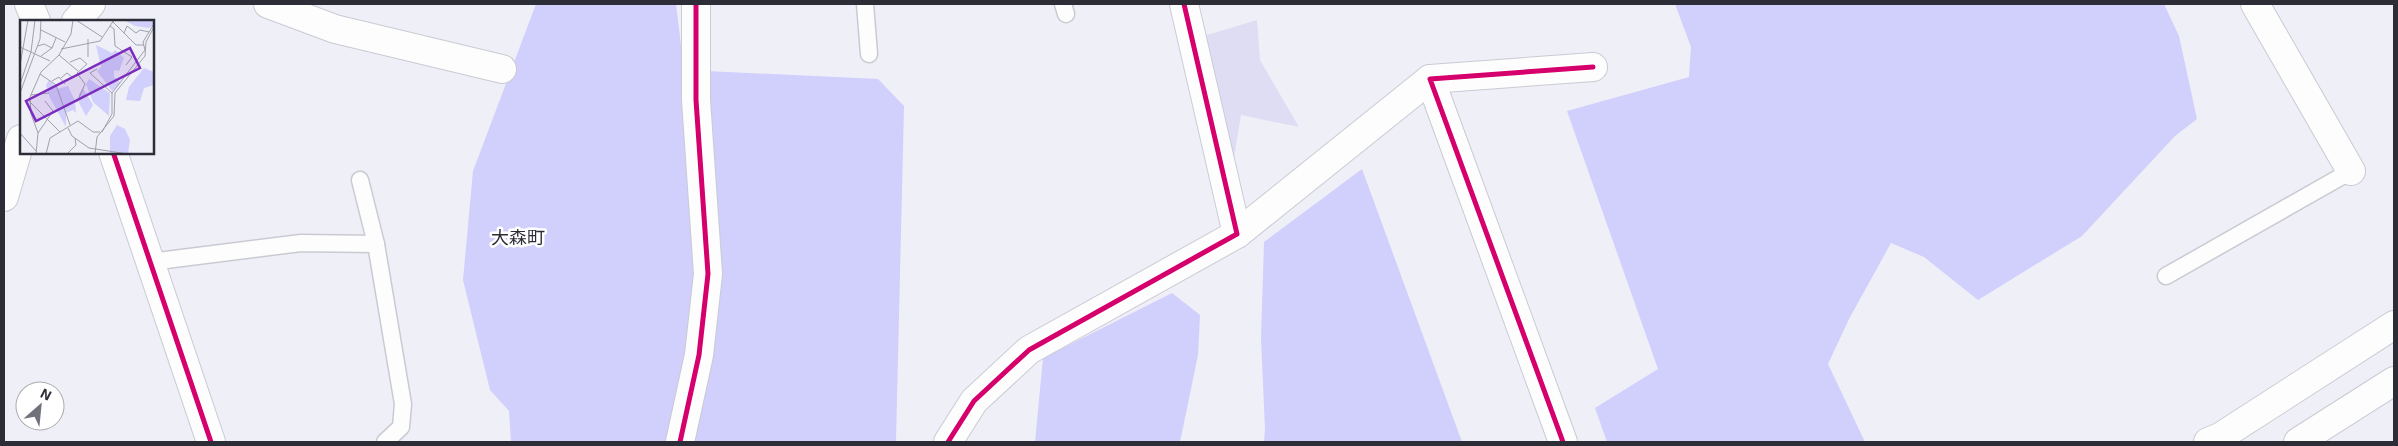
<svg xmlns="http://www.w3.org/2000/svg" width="2398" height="446" font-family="'Exo 2','Noto Sans JP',sans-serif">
	<rect width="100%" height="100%" fill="#efeff8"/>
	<path fill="#deddf4" d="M1257,20L1260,60L1299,127L1241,115L1233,164L1204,36Z"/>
	<g fill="#d1cffb">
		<path d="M536,4H676L684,70L878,79L904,106L896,442H511L509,411L490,390L463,280L473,171Z"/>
		<path d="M1675,4H2164L2179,36L2197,119L2175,136L2082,236L1978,300L1924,257L1891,243L1849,319L1828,364L1865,442H1607L1595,408L1658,369L1567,111L1689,77L1691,47Z"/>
		<path d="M1362,169L1462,442H1264L1265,429L1261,338L1264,242Z"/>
		<path d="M1172,293L1200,315L1198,355L1180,442H1035L1043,358Z"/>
	</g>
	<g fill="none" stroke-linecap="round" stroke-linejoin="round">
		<g stroke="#cacad3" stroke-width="19">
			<g id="service">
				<path d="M865,4L869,54"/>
				<path d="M1063,4L1066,14"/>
				<path d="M360,180L376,244L403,404L401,427L385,442"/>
				<path d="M150,262L301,243L376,244"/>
				<path d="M2166,276L2351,171"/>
			</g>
		</g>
		<g stroke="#cacad3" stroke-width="30">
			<g id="minor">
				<path d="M29,4L36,21"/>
				<path d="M268,4L335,29L502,69"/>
				<path d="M2255,4L2351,171"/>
				<path d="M76,21L91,4"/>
				<path d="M113,152L211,442"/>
				<path d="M4,197L21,139"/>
				<path d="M1237,234L1430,79"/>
				<path d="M680,442L699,355L708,274L696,100V4"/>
				<path d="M948,442L974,401L1029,350L1237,234L1184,4"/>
				<path d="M1563,442L1430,79L1593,67"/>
				<path d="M2208,442L2220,437L2394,325"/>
				<path d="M2298,442L2394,381"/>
			</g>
		</g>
		<use href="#service" stroke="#fdfdfe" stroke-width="16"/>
		<use href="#minor" stroke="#fdfdfe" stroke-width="28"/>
		<g stroke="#fff" stroke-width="8">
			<g id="cycleway">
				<path d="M113,152L211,442"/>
				<path d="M680,442L699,355L708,274L696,100V4"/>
				<path d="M948,442L974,401L1029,350L1237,234L1184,4"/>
				<path d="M1563,442L1430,79L1593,67"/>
			</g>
		</g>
		<use href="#cycleway" stroke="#d6006c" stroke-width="5"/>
	</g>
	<g text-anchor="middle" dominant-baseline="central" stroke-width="5" stroke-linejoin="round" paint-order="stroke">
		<g font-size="18" fill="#2d2d38" stroke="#fff">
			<text x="518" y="237">大森町</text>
		</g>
	</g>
	<g transform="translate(20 20)">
		<rect width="134" height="134" fill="#efeff8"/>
		<path d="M104,0H134V5L129,8L115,6ZM76,25L92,33L95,30L104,38L99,51L94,50V57L101,63L92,71L77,51L81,47ZM124,48L134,52V65L124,68L120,81L106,80L109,67ZM69,59L90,73L89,96L73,82L66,64ZM29,60L37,69L48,66L55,81L56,93L53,90L46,93V107L30,78L26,65ZM63,68L73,85L66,96L59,83V74ZM97,105L105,109L110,120L108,134H90V116Z" fill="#d1cffb"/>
		<path fill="none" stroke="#a1a1ab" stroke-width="1" d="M56,0L82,17M91,0L116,25H124M90,6L94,9L95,26L112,37L106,45M21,10L45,22M104,13L107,6L116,13L120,10L129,12M68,19V37M18,26L24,24L32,28M0,27L30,41M41,29L80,21L94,0M39,35L58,51M21,36L32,28L36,18M50,42L60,38L67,44L57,53L65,64L57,82M0,45L8,0M77,49L70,53L92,73M20,54L36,65L50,105M41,58L47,53L53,58M32,61L39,57L45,64M0,64L11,32L15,0M0,73L20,19L21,0M11,75L29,73M9,81L40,112M48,108L52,116L69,128L108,134M82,112L92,94V73L125,30L123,22L134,4M0,113L16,131M18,113L33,91L25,81M16,134L18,113L11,94L10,77L21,52L39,35L51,14L53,0M26,134L30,118L58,101L73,112H80M47,134L56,125L55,118M75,134L77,117L94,96L95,73L125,36L126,22L134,7"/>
		<path fill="#7b2cbf" fill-opacity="0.15" stroke="#7b2cbf" stroke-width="2.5" d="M110,28L120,48L16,101L6,81Z"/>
		<rect width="134" height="134" fill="none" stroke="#2d2d38" stroke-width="2.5"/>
	</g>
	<rect width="2398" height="446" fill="none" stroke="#2d2d38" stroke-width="10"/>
	<g transform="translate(40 406) rotate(27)"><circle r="24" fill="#ffffff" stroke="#ababaf"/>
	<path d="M0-4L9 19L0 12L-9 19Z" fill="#71717b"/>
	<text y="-8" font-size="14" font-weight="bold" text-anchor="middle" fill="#2d2d38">N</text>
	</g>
</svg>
